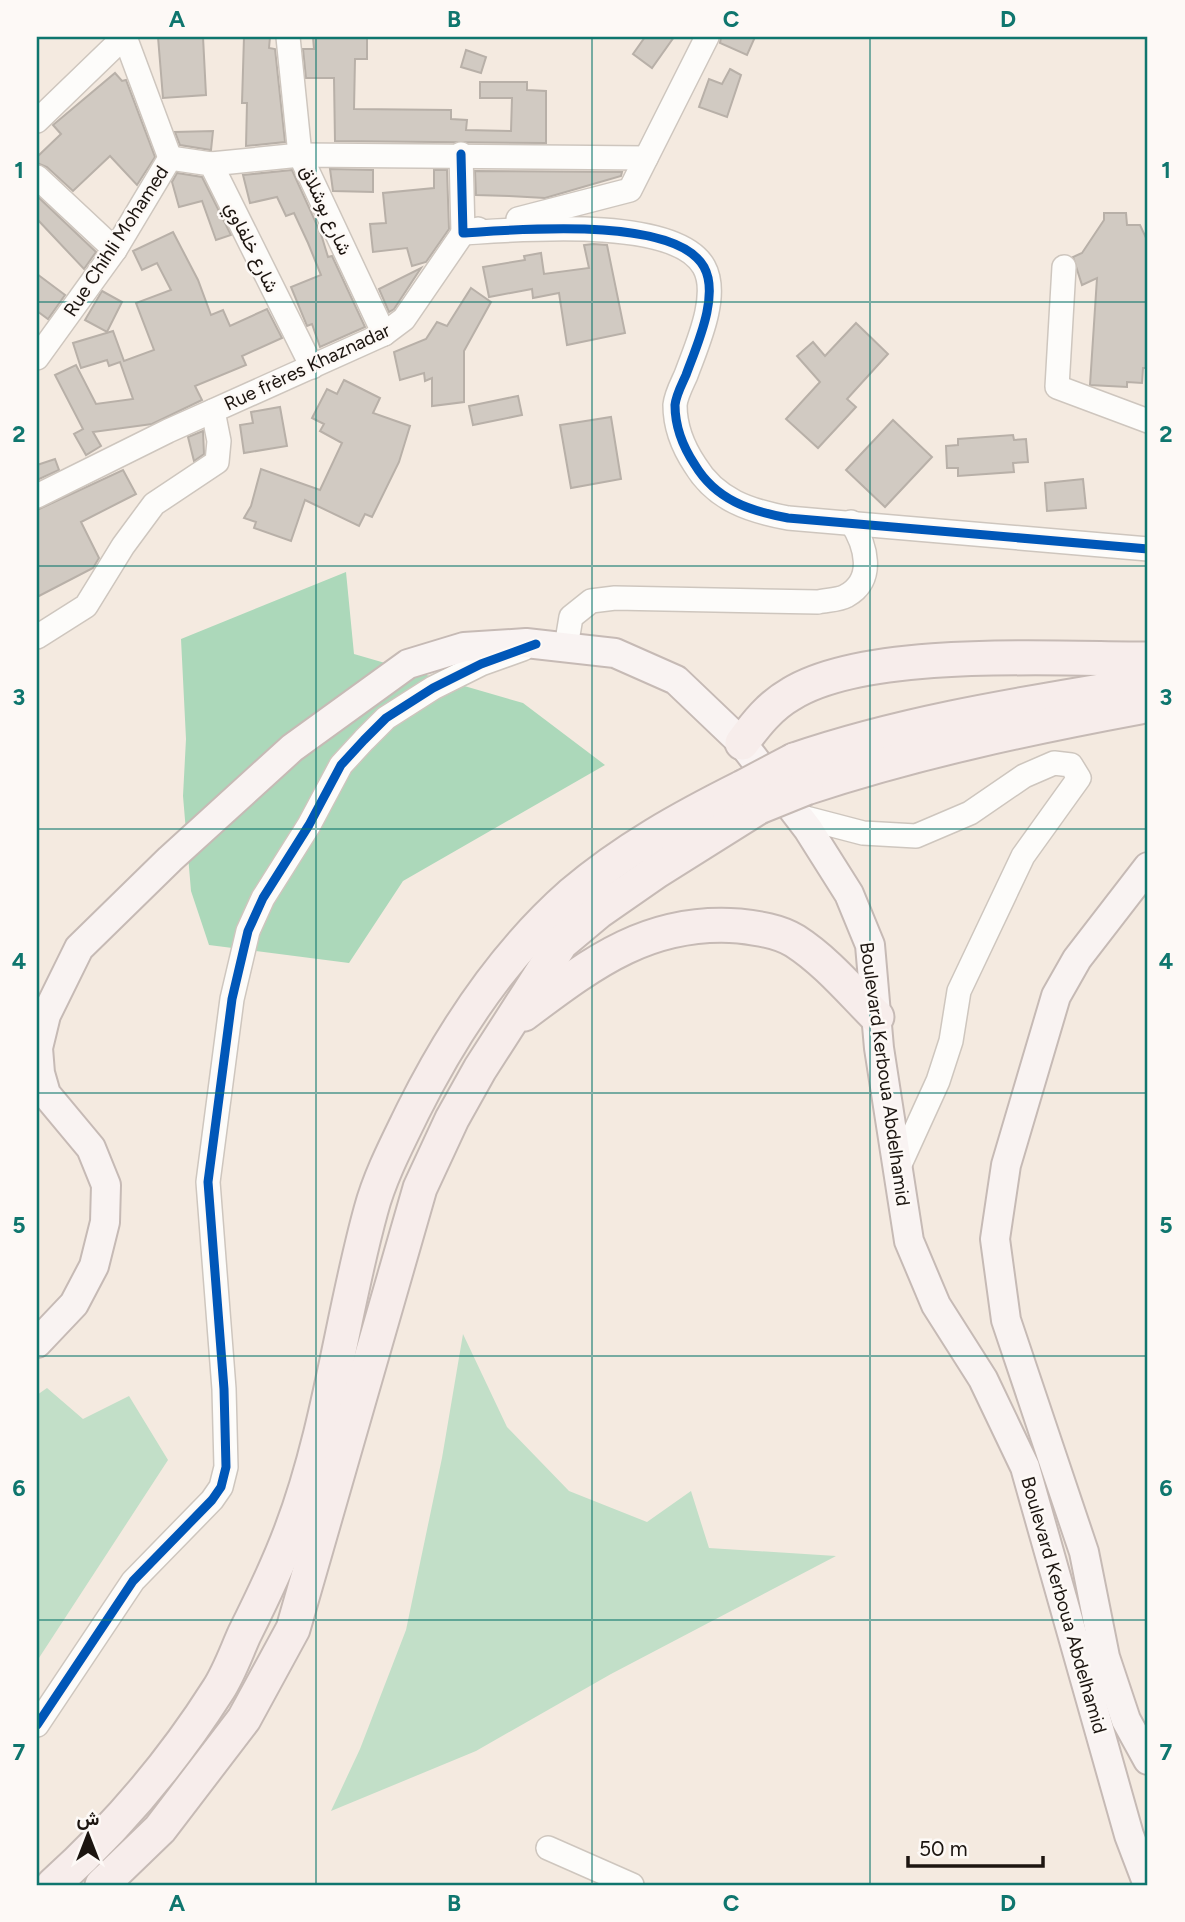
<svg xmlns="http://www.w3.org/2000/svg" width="1185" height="1922" font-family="Figtree,Vazirmatn,sans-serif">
	<rect width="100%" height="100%" fill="#f4eae0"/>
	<g fill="#c2dfc8">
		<path d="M463,1334L507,1427L569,1491L647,1522L691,1491L709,1548L836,1556L611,1674L476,1751L331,1811L360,1749L406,1630L442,1458Z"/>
		<path d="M47,1388L83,1419L129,1396L168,1460L37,1661V1395Z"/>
	</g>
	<path fill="#acd8ba" d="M346,572L354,654L523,703L605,765L403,881L349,963L209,945L191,891L183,796L186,739L181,639Z"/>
	<g fill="#d1cac2" stroke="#b8b0a8" stroke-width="2">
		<path d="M158,37H203L206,95L163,98Z"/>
		<path d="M244,37H270L269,48L275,49L285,142L246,146L247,103H242Z"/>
		<path d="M313,37H367V59H355L354,109L451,110V119L467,120L466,130L511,131L512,98H480V82H527V90L546,91V143L335,141L334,78H306L303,49H314Z"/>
		<path d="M645,37H674L652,68L633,54Z"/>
		<path d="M721,37H755L747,55L720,43Z"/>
		<path d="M466,50L486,57L481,73L461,67Z"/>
		<path d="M730,69L741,75L727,117L699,107L709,79L722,84Z"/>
		<path d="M115,73L122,81L126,80L155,157L137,185L110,156L73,191L47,167L37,163V157L61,134L53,125Z"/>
		<path d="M213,131L211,150L180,145L175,132Z"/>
		<path d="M330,169L373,170V192L333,191Z"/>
		<path d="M292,170L321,234L328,257L332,256L365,327L320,347L312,324L307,326L291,287L321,275L308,243L294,213L286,216L277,197L250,203L243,175Z"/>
		<path d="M434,170H447L449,229L426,262L412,266L407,248L373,252L370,224L386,223L383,193L434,188Z"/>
		<path d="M475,171L622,172L621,176L545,198L509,196L476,195Z"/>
		<path d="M177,173L202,177L231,235L216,240L202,201L179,207L172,182Z"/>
		<path d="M37,196L96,252L84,269L37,219Z"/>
		<path d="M1104,213H1126L1127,225H1140L1148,242V368H1143L1142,383L1127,382V387L1090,385L1097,278L1082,285L1073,257L1082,253L1104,220Z"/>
		<path d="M173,232L198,280L211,315L223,310L230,326L267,309L282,338L242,356L246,365L195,386L202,400L152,424L93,432L101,446L86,455L74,434L83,429L55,375L76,365L96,404L133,399L120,362L109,366L107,360L81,368L73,343L113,331L124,361L154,350L136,303L171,290L157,263L142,270L133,251Z"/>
		<path d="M593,244L607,245L625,333L567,345L559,293L533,298L532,289L489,297L483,267L525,260L524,256L541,253L544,274L589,268L584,245Z"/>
		<path d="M421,268L394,309L389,312L379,289Z"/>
		<path d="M37,274L65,295L48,319L37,311Z"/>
		<path d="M471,288L491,302L464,351V402L432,406V378L425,381L424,373L400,380L394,352L426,339L437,322L447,326Z"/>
		<path d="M102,291L122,302L107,332L85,320Z"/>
		<path d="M856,323L888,354L847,399L856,407L818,448L786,419L820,382L797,356L813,342L825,356Z"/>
		<path d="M344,380L380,398L373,413L410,426L399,462L372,517L365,514L359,526L305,500L291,541L254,528L256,522L244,518L251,506L261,469L320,490L342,443L320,431L324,424L312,418L327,389L337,394Z"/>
		<path d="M518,396L522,415L473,425L469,406Z"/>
		<path d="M280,407L287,446L244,453L240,425L253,423L251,412Z"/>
		<path d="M611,417L621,479L571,488L560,425Z"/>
		<path d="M893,420L932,457L885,507L846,470Z"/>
		<path d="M203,431L204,454L194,461L188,437Z"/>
		<path d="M1013,435L1014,440L1026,439L1028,462L1013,463L1014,472L958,476V468H947L946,446L958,445V439Z"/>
		<path d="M55,459L59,470L37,480V465Z"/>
		<path d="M123,470L136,494L81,522L99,558L93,568L37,597V510Z"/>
		<path d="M1083,479L1086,508L1047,511L1045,483Z"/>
	</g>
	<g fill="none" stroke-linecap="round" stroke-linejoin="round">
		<g stroke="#cec6be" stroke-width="26">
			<g id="minor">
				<path d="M125,37L170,158"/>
				<path d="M288,37L300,155L384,334"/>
				<path d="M37,121L124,37"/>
				<path d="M461,154L463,233C514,230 675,215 704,267C720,296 696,347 686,375C682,384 676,395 675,405C675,427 683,447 695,465C716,500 750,511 788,518L1148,549"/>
				<path d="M170,158L211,164L312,367"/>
				<path d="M211,164L300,155L646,158"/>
				<path d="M37,177L115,250"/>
				<path d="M518,219L630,190L707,37"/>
				<path d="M1064,267L1057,387L1148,421"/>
				<path d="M37,358L115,250L170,158"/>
				<path d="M37,496L168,431L384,334L404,319L463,233L478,229"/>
				<path d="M37,637L86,606L123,546L154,504L217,462L219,441L213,411"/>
				<path d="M566,647L571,617L591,601L615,598L818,602C826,600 839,600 846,596C876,580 866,545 851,522"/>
				<path d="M798,816L863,833L916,836L970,813L1024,776L1054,763L1071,765L1079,778L1023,856L959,991L951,1041L938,1081L897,1171"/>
				<path d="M37,1725L133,1581L212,1500L221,1487L226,1467L224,1389L208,1182L232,999L248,931L263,898L309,825L341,765L364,740L386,718L433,688L481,664L523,649"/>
				<path d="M548,1848L632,1885"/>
			</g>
		</g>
		<g stroke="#c6bab5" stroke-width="32">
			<g id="major">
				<path d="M1148,867L1077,959L1056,996L1006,1165L995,1239L1006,1320L1084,1552L1105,1657L1126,1720L1148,1760"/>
				<path d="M37,1343L74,1304L94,1266L105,1222L106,1185L91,1148L46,1094L40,1073L38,1048L46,1015L79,948L170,859L292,748L408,664L464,647L526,643L615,653L676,680L742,743L808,829L849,894L870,945L879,1048L909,1241L936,1305L983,1379L1025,1467L1129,1835L1148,1885"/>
			</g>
		</g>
		<g stroke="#c6bab5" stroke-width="37">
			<g id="highway">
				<path d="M742,743C756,724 770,706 791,694C867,647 1057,659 1148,659"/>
				<path d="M794,760C908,721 1029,703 1148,683"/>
				<path d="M806,788C915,752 1027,728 1140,707"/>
				<path d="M524,1014C592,963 649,919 739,926C758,928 779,931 795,941C826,961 851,991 877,1017"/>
				<path d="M53,1885C115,1829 173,1761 218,1690C229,1673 236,1653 244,1635C261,1601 278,1566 291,1531C330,1428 342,1315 371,1210C380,1176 398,1142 413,1111C453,1031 505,953 572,894C623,850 683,817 743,787"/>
				<path d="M102,1885L160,1829L244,1719L293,1629L420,1188L452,1119L480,1069L561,943L598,912L657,871L759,807"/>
			</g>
		</g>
		<use href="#minor" stroke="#fdfcfa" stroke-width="23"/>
		<use href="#major" stroke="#f9f3f2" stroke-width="28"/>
		<use href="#highway" stroke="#f7edeb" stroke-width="33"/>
		<g stroke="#c6bab5" stroke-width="37" stroke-linecap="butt">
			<g id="highway-bridge">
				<path d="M743,787L794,760"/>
				<path d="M759,807L806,788"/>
			</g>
		</g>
		<use href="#highway-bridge" stroke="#f7edeb" stroke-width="33"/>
		<g stroke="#fdf9f6" stroke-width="13">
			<g id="cycleway">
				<path d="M461,154L463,233C514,230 675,215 704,267C720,296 696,347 686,375C682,384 676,395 675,405C675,427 683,447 695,465C716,500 750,511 788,518L1148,549"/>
				<path d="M37,1725L133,1581L212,1500L221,1487L226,1467L224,1389L208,1182L232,999L248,931L263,898L309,825L341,765L364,740L386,718L433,688L481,664L536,644"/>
			</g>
		</g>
		<use href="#cycleway" stroke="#0057b8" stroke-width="9"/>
	</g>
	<path fill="none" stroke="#0f766e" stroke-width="2" stroke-opacity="0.55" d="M316,37V1885M592,37V1885M870,37V1885M37,302H1148M37,566H1148M37,829H1148M37,1093H1148M37,1356H1148M37,1620H1148"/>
	<g text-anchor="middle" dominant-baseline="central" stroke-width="5" stroke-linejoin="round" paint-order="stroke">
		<g font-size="19" fill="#1c1510" stroke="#fdf9f6">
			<text transform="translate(326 210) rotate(65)">شارع بوشلاق</text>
			<text transform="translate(116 241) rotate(-57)">Rue Chihli Mohamed</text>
			<text transform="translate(252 247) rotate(64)">شارع خلفاوي</text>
			<text transform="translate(307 367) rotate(-25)">Rue frères Khaznadar</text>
			<text transform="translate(885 1074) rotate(82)">Boulevard Kerboua Abdelhamid</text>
			<text transform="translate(1064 1605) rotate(74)">Boulevard Kerboua Abdelhamid</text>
		</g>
	</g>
	<rect width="1185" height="1922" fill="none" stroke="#fdf9f6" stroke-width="77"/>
	<g transform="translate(88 1835)" stroke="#fdf9f6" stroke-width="5" paint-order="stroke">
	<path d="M0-5L12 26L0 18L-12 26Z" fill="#1c1510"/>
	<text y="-10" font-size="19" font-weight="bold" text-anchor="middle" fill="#1c1510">ش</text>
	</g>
	<path d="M908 1856v10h135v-10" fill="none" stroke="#1c1510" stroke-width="3.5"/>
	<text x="919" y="1856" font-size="21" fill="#1c1510" stroke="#fdf9f6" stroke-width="5" paint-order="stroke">50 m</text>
	<rect x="38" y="38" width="1108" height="1846" fill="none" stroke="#0f766e" stroke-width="2.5"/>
	<g font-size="23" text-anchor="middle" font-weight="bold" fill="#0f766e">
		<text x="177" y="27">A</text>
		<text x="454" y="27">B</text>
		<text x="731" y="27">C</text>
		<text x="1008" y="27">D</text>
		<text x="19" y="178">1</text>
		<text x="1166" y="178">1</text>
		<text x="19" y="442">2</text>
		<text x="1166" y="442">2</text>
		<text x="19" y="705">3</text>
		<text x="1166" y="705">3</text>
		<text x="19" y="969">4</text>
		<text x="1166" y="969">4</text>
		<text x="19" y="1233">5</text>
		<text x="1166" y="1233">5</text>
		<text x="19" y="1496">6</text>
		<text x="1166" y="1496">6</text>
		<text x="19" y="1760">7</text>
		<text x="1166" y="1760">7</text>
		<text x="177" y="1911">A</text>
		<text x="454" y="1911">B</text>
		<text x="731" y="1911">C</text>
		<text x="1008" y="1911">D</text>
	</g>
</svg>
